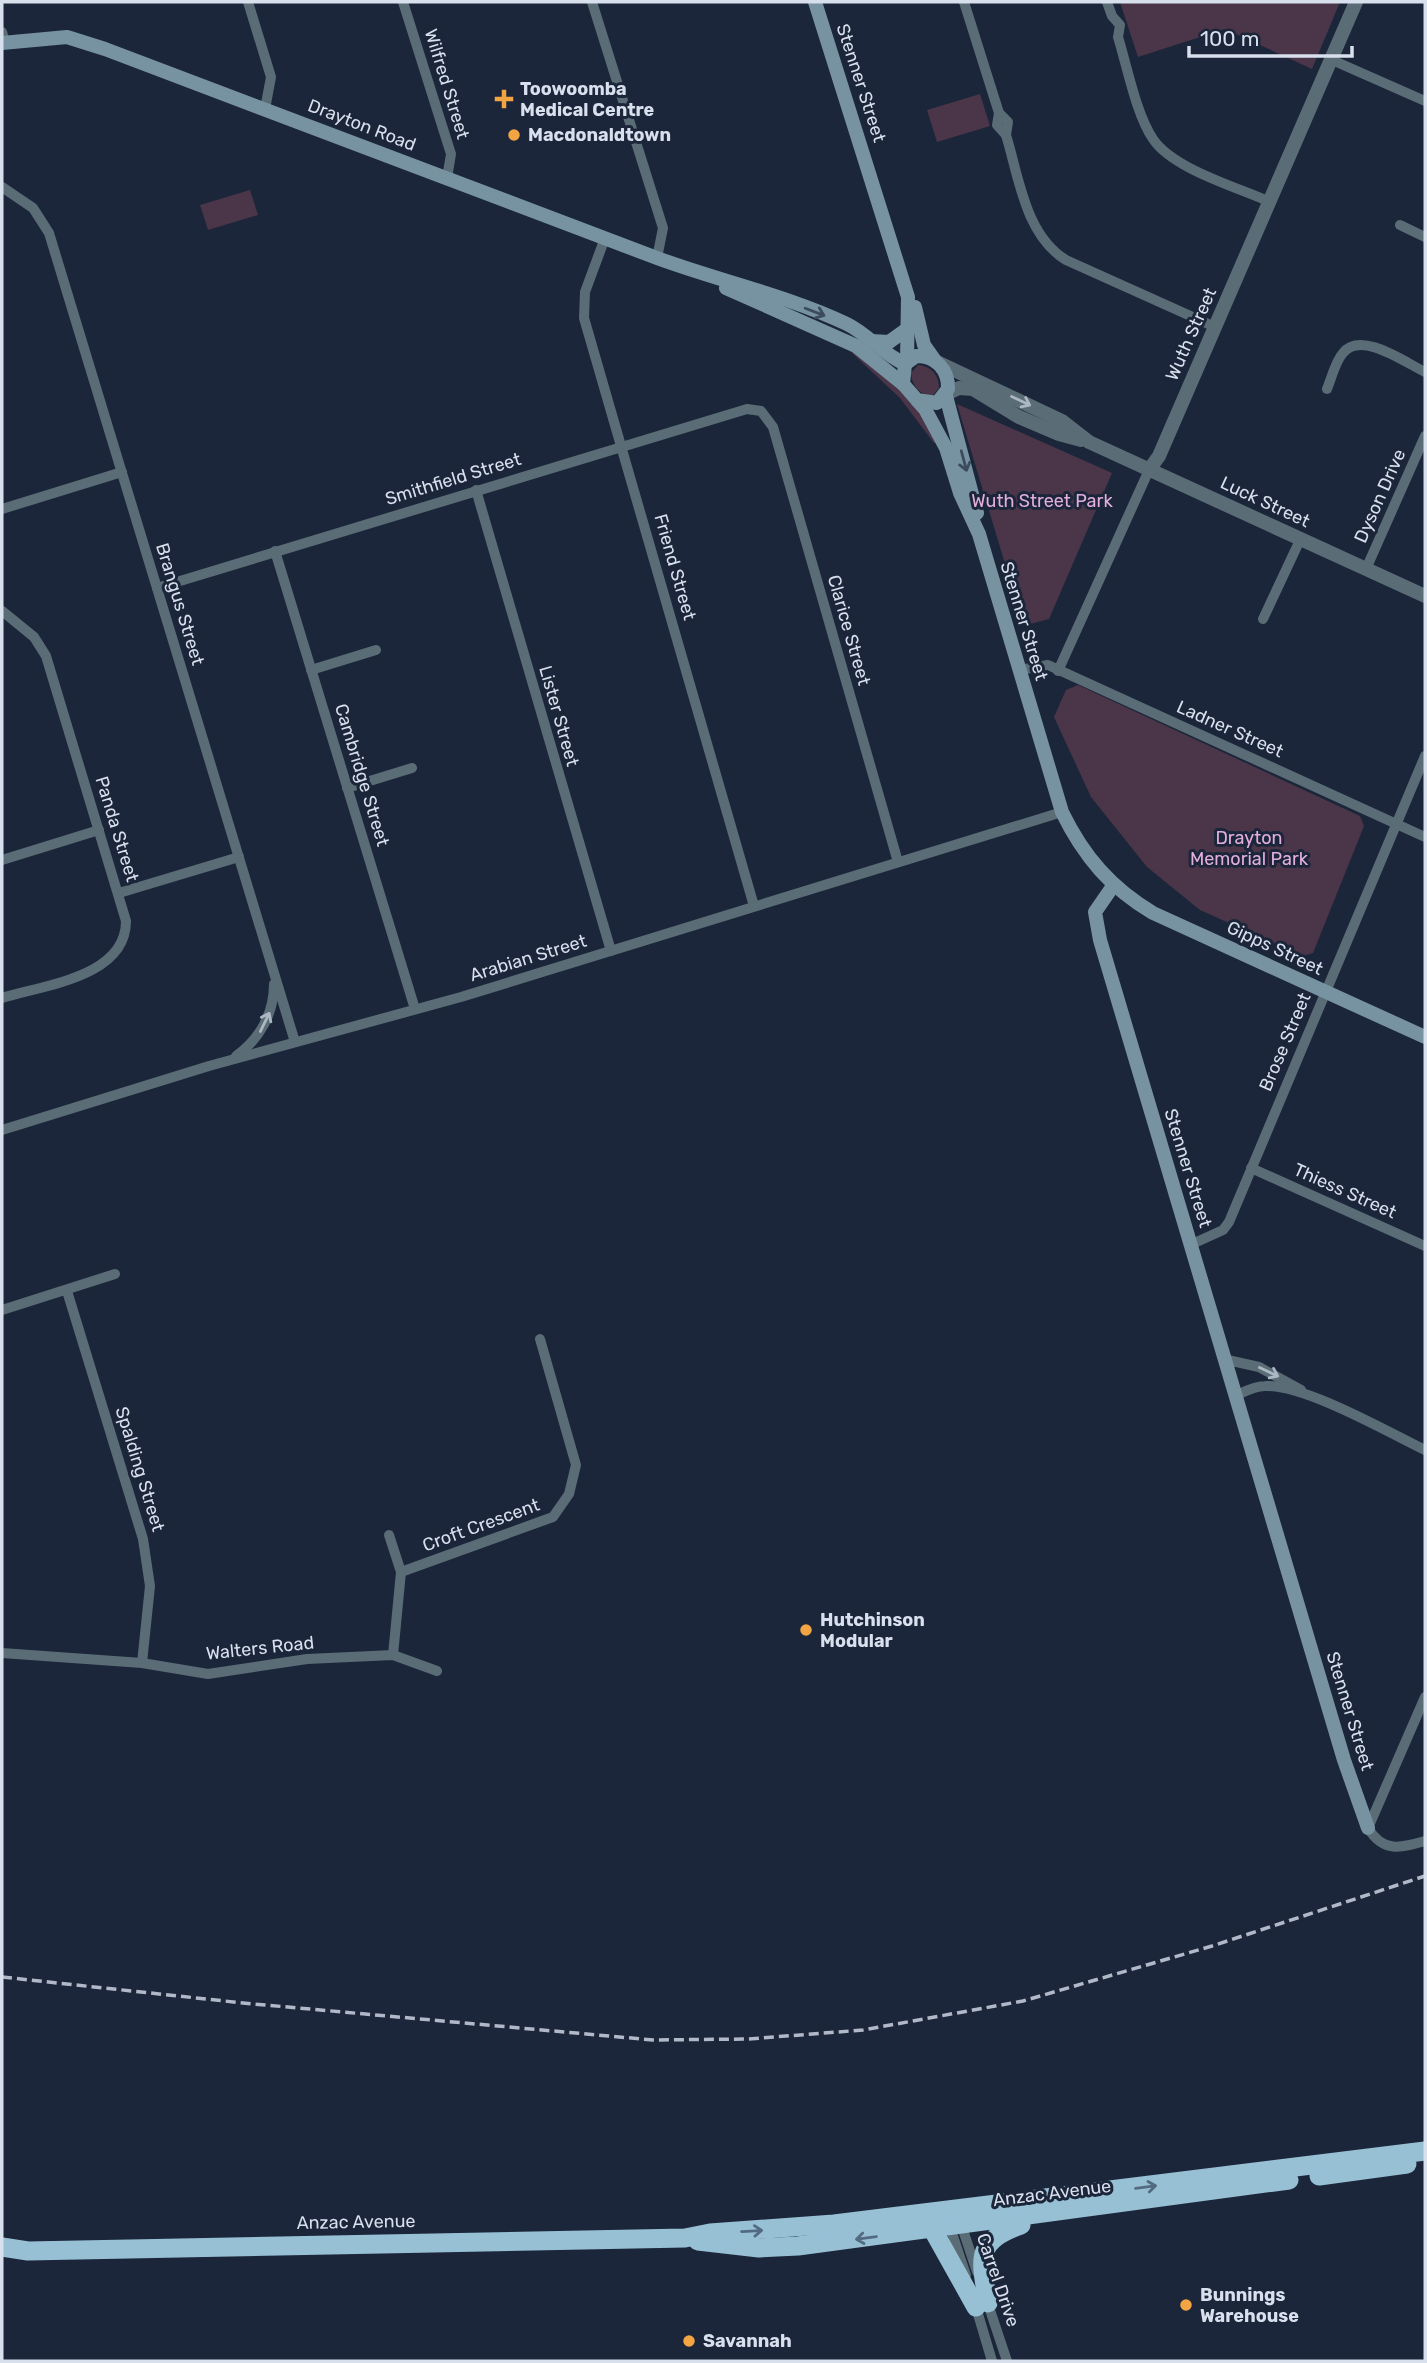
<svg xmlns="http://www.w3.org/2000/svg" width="1427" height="2363" font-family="Rubik,sans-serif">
	<rect width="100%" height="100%" fill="#1c263a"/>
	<g fill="#4a3648">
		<path d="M1120,2H1340L1312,69L1225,29L1138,57Z"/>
		<path d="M980,94L990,126L937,142L927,110Z"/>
		<path d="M250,190L258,215L208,230L200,205Z"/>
		<path d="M854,350L920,409L937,441L934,443L900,398L852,353Z"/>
		<path d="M918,365C931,366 939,375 939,388L933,395C920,396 912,386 911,373Z"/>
		<path d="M957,404L1112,473L1049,619L1030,624L1021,617Z"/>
		<path d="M1078,685L1360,816L1364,826L1313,953L1303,956L1200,910L1147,867L1091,797L1054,717L1066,690Z"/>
	</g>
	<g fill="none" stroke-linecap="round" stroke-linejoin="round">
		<g stroke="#5a6c75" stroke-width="10">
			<path d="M248,2L271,77L265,109"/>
			<path d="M403,2L451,154L447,178"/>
			<path d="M592,2L663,228L657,258"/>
			<path d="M964,2L999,113L997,125L1006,135"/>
			<path d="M1107,2L1112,16L1120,25L1118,37C1127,66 1136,114 1153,139C1173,169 1237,187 1270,202"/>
			<path d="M2,32L5,42"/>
			<path d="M1332,60L1425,101"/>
			<path d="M999,113L1008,122L1006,135C1019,177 1025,235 1066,260L1215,327"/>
			<path d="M2,187L33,208L49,233L295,1042"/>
			<path d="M1400,225L1425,237"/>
			<path d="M605,238L585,292L584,318L754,906"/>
			<path d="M1327,389C1332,377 1335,362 1343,353C1361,330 1406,363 1425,372"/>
			<path d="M476,490L611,951"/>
			<path d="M2,509L122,472"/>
			<path d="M275,551L415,1009"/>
			<path d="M1366,569L1425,436"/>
			<path d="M157,588L747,409L761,411L773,427L898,862"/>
			<path d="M2,611L34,637L46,656L126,921C126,977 44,985 2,998"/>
			<path d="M1263,619L1300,540"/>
			<path d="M311,670L376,650"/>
			<path d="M1019,670L1048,665L1425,837"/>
			<path d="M1058,671L1149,470"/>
			<path d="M347,788L412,768"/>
			<path d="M2,860L99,830"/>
			<path d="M119,893L239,857"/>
			<path d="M236,1056C260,1039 274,1013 274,984"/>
			<path d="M2,1130L209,1066L461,997L1062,812"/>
			<path d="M1251,1168L1425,1246"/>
			<path d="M1190,1245L1223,1230L1229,1222L1425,756"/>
			<path d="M67,1291L143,1539L150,1586L142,1663"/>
			<path d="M2,1310L115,1274"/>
			<path d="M1223,1359L1259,1367L1301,1390"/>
			<path d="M1235,1396C1244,1392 1254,1386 1265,1386C1304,1384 1388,1432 1425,1450"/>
			<path d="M389,1535L401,1572L393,1655"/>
			<path d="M401,1572L553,1517L569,1494L576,1465L540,1339"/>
			<path d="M2,1653L142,1663L208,1674L307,1659L393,1655L437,1671"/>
			<path d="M1425,1697L1368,1828C1383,1853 1401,1848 1425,1841"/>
			<path d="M960,2221L977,2272"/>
			<path d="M949,2224L966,2275"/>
			<path d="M987,2301L1007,2361"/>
			<path d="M975,2304L992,2361"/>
		</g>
		<g stroke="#5a6c75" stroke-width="14">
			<path d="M937,362L1062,421L1089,442L1425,596"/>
			<path d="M946,394L959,388L973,389L1019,417L1059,434L1081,440"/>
			<path d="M1149,470L1159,456L1356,2"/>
		</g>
		<g stroke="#7793a2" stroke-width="14">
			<path d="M815,2L908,297L907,362"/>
			<path d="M2,43L67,37L105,49L657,258C719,281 786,295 847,324C869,335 881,353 905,364"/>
			<path d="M726,288L856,346L903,384"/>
			<path d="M915,307L924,345L936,362"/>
			<path d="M871,341L889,342L910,327"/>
			<path d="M916,356C935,355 949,370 948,389L937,403L917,400L903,384L905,364Z"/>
			<path d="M946,396L977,513"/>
			<path d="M917,400L925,409L946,448L960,493L979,534L1062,812C1084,857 1111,888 1153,913L1425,1037"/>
			<path d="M1113,886L1095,912L1100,940L1344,1760L1368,1828"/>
		</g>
		<g stroke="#97c0d5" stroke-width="19">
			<path d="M1319,2176L1407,2164"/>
			<path d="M933,2230L976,2307"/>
			<path d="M698,2241L759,2248L798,2246L1289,2180"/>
			<path d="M2,2247L28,2251L685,2238L710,2233L834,2224L1425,2151"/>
			<path d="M988,2303C981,2261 973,2241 1021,2225"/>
		</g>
		<path stroke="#b1b8c8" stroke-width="3.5" stroke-dasharray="10 5" stroke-linecap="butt" d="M2,1977L243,2003L653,2040L748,2039L863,2030L1023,2001L1212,1946L1425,1876"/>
	</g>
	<defs><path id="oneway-shaft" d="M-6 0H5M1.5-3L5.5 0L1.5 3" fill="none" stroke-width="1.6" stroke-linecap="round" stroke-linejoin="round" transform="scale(1.75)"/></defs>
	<g stroke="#3c4c5e">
		<use href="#oneway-shaft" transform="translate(815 312) rotate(21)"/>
		<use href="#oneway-shaft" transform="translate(964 461) rotate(75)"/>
	</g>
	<g stroke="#acb7c3">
		<use href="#oneway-shaft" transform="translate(1021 401) rotate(26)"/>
		<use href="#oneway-shaft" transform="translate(265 1022) rotate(-64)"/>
		<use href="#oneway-shaft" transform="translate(1269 1372) rotate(25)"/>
	</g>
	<g stroke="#536b80">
		<use href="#oneway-shaft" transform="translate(1146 2187) rotate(-7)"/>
		<use href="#oneway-shaft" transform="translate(752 2231) rotate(-3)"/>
		<use href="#oneway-shaft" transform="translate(866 2238) rotate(173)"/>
	</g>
	<g fill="#f3a443" stroke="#1c263a" stroke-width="2.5">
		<path d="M500.5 88.5h7v7h7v7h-7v7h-7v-7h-7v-7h7z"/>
		<circle cx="514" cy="135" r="7"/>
		<circle cx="806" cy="1630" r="7"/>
		<circle cx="1186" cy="2305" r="7"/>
		<circle cx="689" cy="2341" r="7"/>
	</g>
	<g text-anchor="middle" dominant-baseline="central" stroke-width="6" stroke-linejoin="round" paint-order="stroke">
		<g font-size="18" fill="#d8dfed" stroke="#1c263a">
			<text transform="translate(861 83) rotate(72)">Stenner Street</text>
			<text transform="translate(447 84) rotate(73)">Wilfred Street</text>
			<text transform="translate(362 125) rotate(21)">Drayton Road</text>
			<text transform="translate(1191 334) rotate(-66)">Wuth Street</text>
			<text transform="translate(453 479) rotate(-17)">Smithfield Street</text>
			<text transform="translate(1380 496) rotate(-66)">Dyson Drive</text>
			<text transform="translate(1265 502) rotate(25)">Luck Street</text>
			<text transform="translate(675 567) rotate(74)">Friend Street</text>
			<text transform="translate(180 604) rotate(73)">Brangus Street</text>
			<text transform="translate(1024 621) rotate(73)">Stenner Street</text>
			<text transform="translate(849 630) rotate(74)">Clarice Street</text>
			<text transform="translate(559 716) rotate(74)">Lister Street</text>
			<text transform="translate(1230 729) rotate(24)">Ladner Street</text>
			<text transform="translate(362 775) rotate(73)">Cambridge Street</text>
			<text transform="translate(117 829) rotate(73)">Panda Street</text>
			<text transform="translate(1275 948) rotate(25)">Gipps Street</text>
			<text transform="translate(528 958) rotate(-17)">Arabian Street</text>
			<text transform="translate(1285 1042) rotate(-67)">Brose Street</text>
			<text transform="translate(1188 1168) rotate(73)">Stenner Street</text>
			<text transform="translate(1345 1191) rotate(24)">Thiess Street</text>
			<text transform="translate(140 1469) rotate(73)">Spalding Street</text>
			<text transform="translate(481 1525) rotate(-20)">Croft Crescent</text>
			<text transform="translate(260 1648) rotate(-6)">Walters Road</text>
			<text transform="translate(1350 1711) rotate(73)">Stenner Street</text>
			<text transform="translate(1052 2193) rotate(-7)">Anzac Avenue</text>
			<text transform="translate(356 2222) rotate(-1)">Anzac Avenue</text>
			<text transform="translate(998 2280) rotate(71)">Carrel Drive</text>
		</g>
		<g font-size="18" font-weight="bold" fill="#d8dfed" stroke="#1c263a" text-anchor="start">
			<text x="520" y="89">Toowoomba<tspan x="520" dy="21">Medical Centre</tspan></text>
			<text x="528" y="135">Macdonaldtown</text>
			<text x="820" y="1620">Hutchinson<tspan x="820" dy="21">Modular</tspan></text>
			<text x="1200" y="2295">Bunnings<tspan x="1200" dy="21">Warehouse</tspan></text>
			<text x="703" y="2341">Savannah</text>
		</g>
		<g font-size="18" fill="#e3aede" stroke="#1c263a">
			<text x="1042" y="501">Wuth Street Park</text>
			<text x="1249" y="838">Drayton<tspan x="1249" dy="21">Memorial Park</tspan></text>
		</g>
	</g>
	<rect width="1427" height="2363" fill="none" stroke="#d8dfed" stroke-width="7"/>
	<path d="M1189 46v10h163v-10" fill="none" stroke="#d8dfed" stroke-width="3.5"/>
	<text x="1200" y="46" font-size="21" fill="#d8dfed" stroke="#1c263a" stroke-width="5" paint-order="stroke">100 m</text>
</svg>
